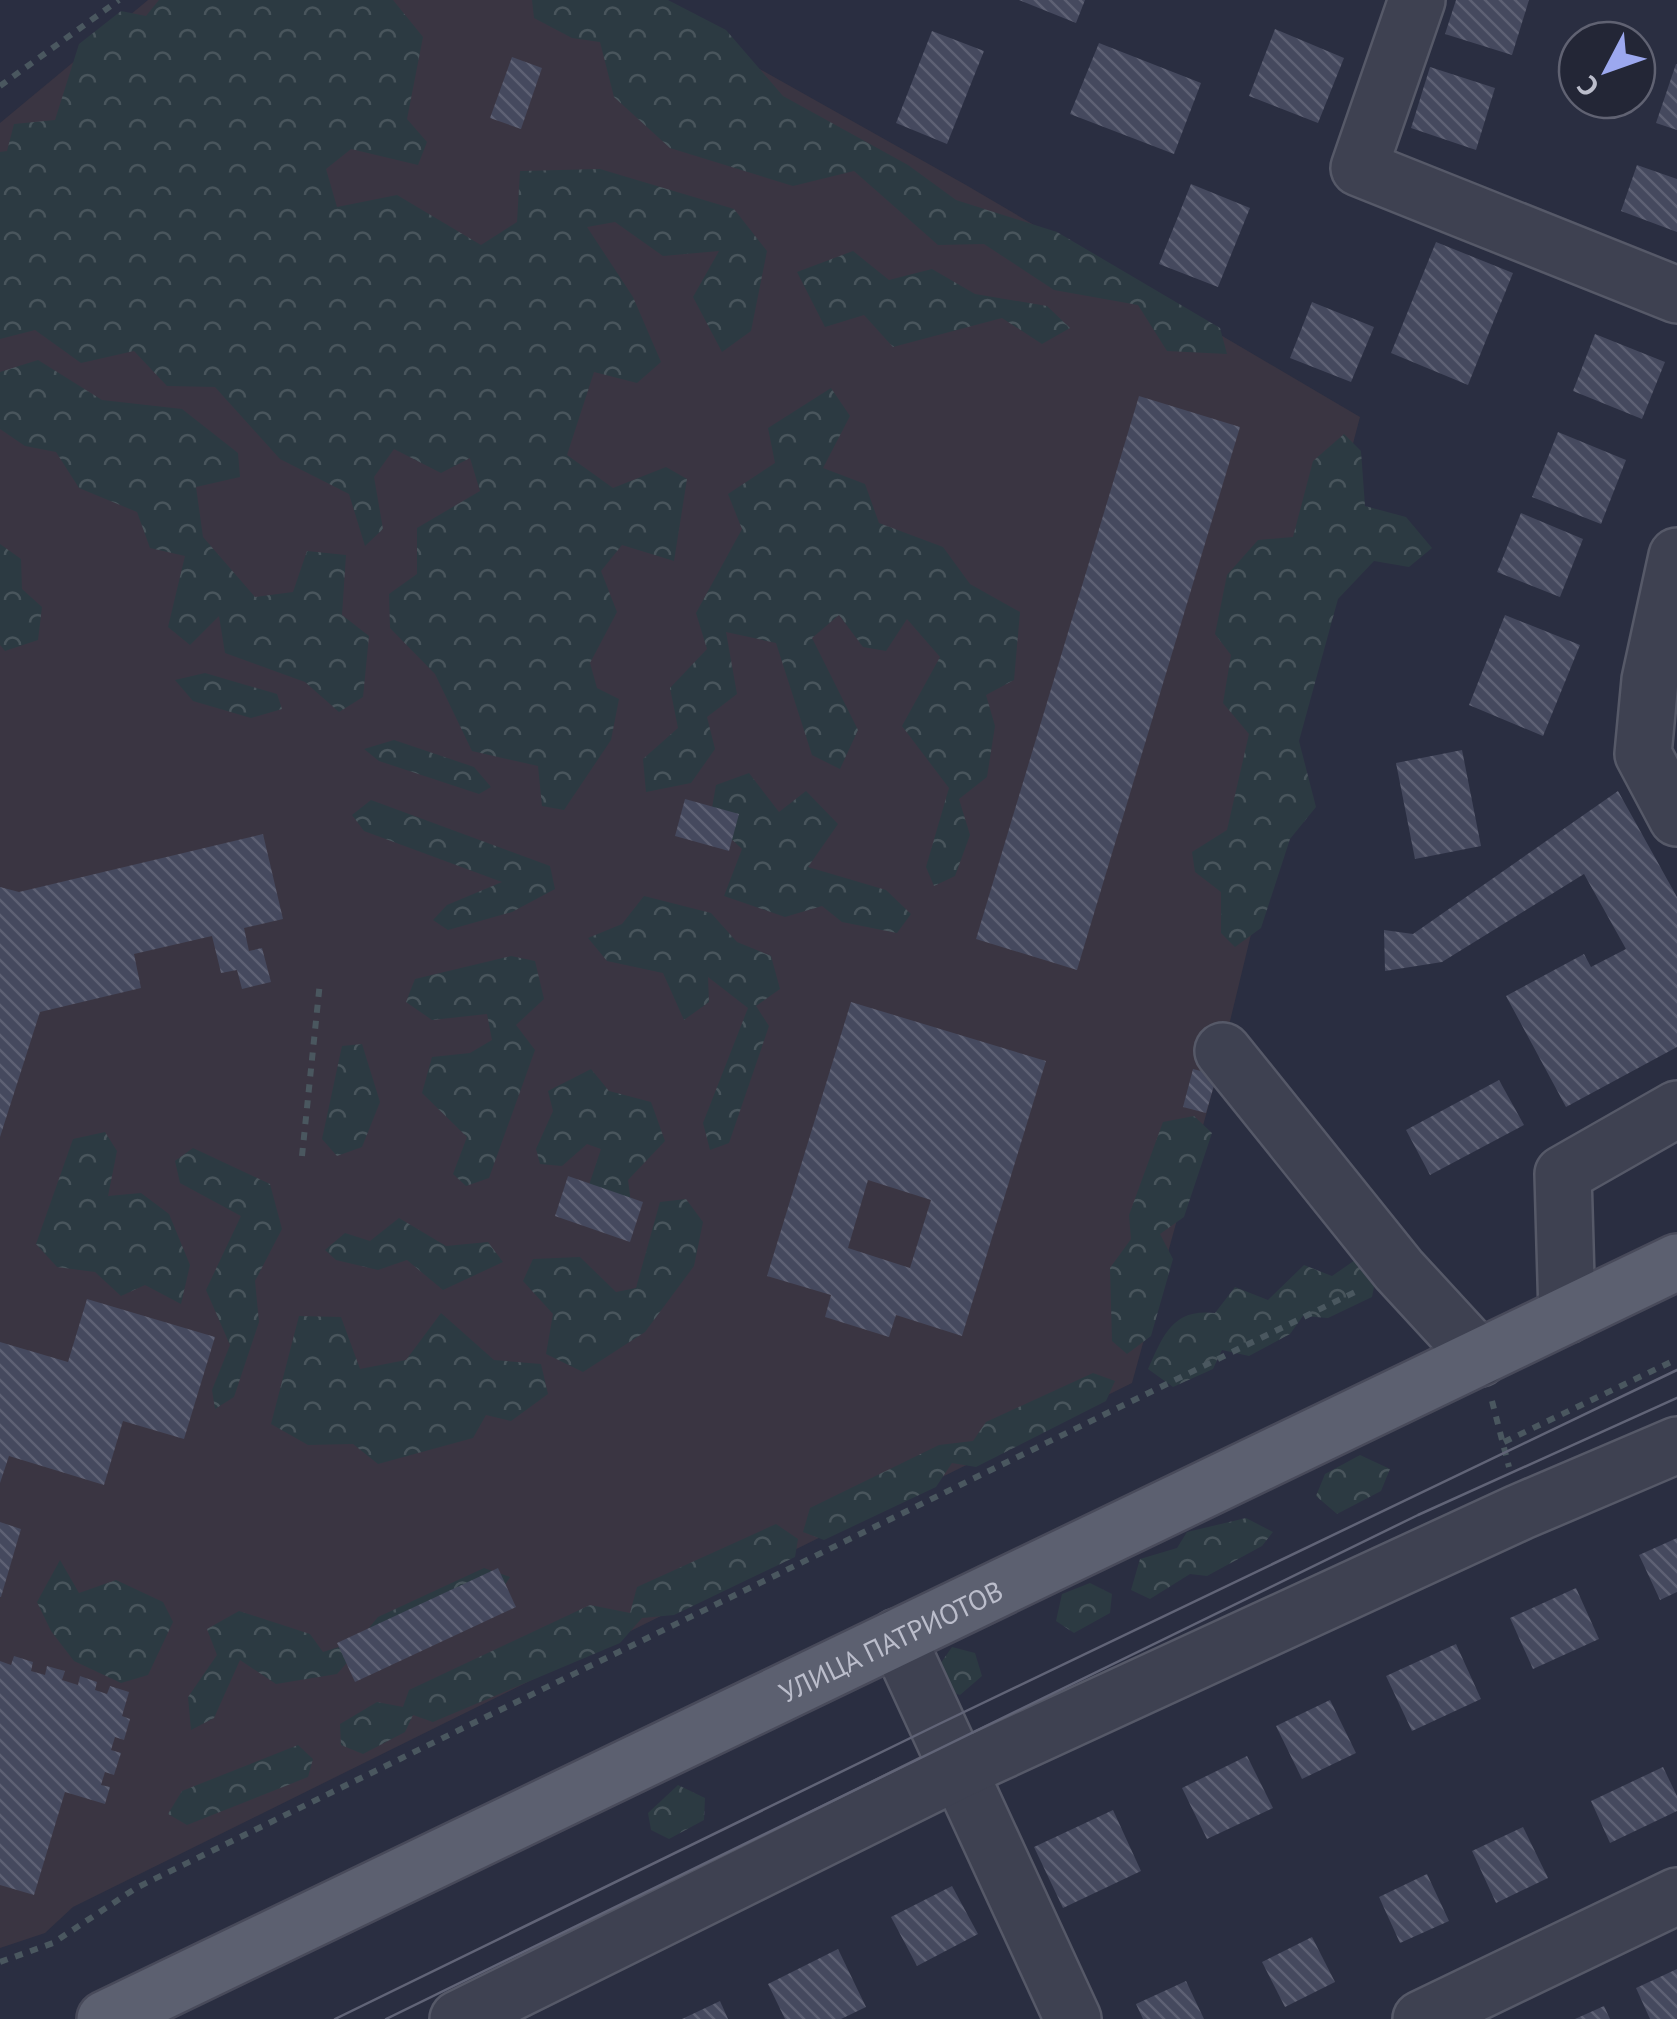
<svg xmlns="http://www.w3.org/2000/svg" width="1677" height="2019" font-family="'PT Sans',sans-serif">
	<defs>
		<pattern id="forest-crowns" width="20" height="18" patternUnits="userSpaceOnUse" patternTransform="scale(2.5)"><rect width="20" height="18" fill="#2c3a42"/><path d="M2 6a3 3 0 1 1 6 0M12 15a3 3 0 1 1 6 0" fill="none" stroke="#49555c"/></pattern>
		<pattern id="building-back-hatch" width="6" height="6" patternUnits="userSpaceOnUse" patternTransform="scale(2.5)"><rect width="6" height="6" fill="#45495e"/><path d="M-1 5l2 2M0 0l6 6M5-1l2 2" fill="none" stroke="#5e6174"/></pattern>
	</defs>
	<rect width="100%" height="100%" fill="#2a2e41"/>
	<path fill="#3a3542" d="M148,0H637L966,185L1360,417L1246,850L1269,860L1217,1075L1132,1383L73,1907L45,1933L0,1948V123Z"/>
	<g fill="url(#forest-crowns)">
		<path d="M159,0H393L423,37L407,119L427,142L418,165L351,149L326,169L337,207L397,195L481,245L517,222L520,171L600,169L734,209L767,251L751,331L722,352L693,297L719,251L663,256L615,222L587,227L633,297L661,362L637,383L594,372L567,455L613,488L666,467L687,479L674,561L622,545L601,571L617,612L590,663L597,688L619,699L611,740L564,810L542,806L538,766L472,751L435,674L390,628L389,594L417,574V528L480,491L470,458L441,473L394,449L374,477L383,529L365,546L349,494L280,459L215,387L167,386L134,351L81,363L35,330L0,339V152L7,151L14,124L55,120L79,44L121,11L146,16Z"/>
		<path d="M532,0H668L726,30L783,96L908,165L956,200L1057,232L1220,328L1227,354L1167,351L1138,305L1054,290L984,244L938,245L854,171L793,186L670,148L614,97L600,42L572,38L534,18Z"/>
		<path d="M853,251L889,280L932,269L975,294L1047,306L1070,328L1042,344L1002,318L893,347L864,315L825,327L797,272Z"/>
		<path d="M38,360L102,400L182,409L238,453L240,477L196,487L203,537L255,597L293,592L307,551L346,555L342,615L369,636L363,697L339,712L305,682L225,653L219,616L190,645L168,627L185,556L150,548L137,512L79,488L56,452L25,446L0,429V372Z"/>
		<path d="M831,388L850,416L823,468L865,484L879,523L943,547L970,584L1020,612L1014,680L986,695L995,726L987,777L959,799L970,835L955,876L934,886L926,867L949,788L902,726L940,657L907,619L886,651L863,647L839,615L812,638L858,730L840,769L812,755L776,643L726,632L737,694L707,717L715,749L691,783L646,792L643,759L678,728L670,688L707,649L696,613L742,529L728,494L775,463L768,428Z"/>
		<path d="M1344,434L1361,451L1365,506L1406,517L1432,548L1409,567L1374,561L1338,599L1299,741L1316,807L1290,839L1261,928L1235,947L1221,933V892L1195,872L1192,852L1227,830L1249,734L1223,703L1231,655L1215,634L1227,575L1258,540L1293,537L1313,461Z"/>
		<path d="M0,544L21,559L22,589L42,607L38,640L5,651L0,645Z"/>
		<path d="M205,673L277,694L282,709L251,718L193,701L175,680Z"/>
		<path d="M394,740L474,767L491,787L479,794L379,761L364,749Z"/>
		<path d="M749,773L779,812L806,791L838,824L808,867L886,890L911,914L897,933L842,922L822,906L785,917L724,896L742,849L710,819L716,785Z"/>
		<path d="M371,800L550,866L555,889L512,912L448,930L433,920L447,905L502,882L364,831L352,815Z"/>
		<path d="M644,896L711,913L737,942L771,956L780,989L756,1006L769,1026L729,1143L710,1150L703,1123L748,1008L708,977L709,1002L684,1020L663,973L607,961L588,938L622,924Z"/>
		<path d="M511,956L535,961L544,999L516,1025L535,1050L489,1178L466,1186L453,1174L467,1137L422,1093L432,1057L470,1053L492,1040L487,1014L432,1020L406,1002L415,979Z"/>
		<path d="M362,1044L380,1102L362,1147L337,1156L322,1139L342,1046Z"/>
		<path d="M591,1069L609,1091L651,1102L665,1141L628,1180L633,1218L582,1206L601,1149L587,1144L562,1166L540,1164L536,1149L553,1111L548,1091Z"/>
		<path d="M1194,1116L1212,1133L1184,1217L1160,1234L1173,1259L1151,1336L1127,1354L1112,1341L1110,1268L1131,1239L1129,1215L1163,1122Z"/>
		<path d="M105,1132L117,1151L108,1196L141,1193L169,1214L190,1265L181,1304L145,1285L121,1296L95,1272L57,1267L36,1244L73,1139Z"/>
		<path d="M193,1148L270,1184L282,1229L255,1281L259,1322L234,1397L215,1409L212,1390L230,1345L206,1290L241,1216L180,1183L175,1161Z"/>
		<path d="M686,1199L703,1222L694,1266L645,1332L583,1372L546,1354L553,1314L523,1281L533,1259L580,1257L616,1292L636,1288L660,1202Z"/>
		<path d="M399,1218L446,1246L488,1242L503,1262L443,1290L407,1260L378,1270L336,1260L325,1250L345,1233L370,1241Z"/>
		<path d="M1358,1258L1376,1277L1372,1297L1328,1318L1303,1316L1290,1334L1249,1356L1222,1350L1213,1369L1173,1387L1148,1369C1163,1336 1172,1308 1215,1313L1235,1287L1268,1300L1304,1265L1332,1276Z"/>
		<path d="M441,1313L494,1360L541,1364L548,1394L511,1421L486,1415L473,1438L378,1464L353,1444L308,1445L271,1424L299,1316L341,1317L360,1369L406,1360Z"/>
		<path d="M1093,1373L1115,1381L1106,1401L976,1467L952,1463L936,1487L824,1540L803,1532L810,1508L939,1445L973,1441L986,1422Z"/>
		<path d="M1360,1455L1390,1469L1381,1491L1337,1514L1316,1496L1325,1474Z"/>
		<path d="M1246,1518L1273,1532L1262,1546L1207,1576L1190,1574L1150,1599L1131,1590L1140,1559L1177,1548L1187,1532Z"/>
		<path d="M776,1524L798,1539L795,1557L674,1615L642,1618L620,1643L433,1722L413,1715L405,1732L363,1754L341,1745L340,1724L377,1702L403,1707L409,1690L590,1605L630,1613L637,1587Z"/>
		<path d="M60,1560L79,1593L116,1580L163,1602L173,1622L148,1675L121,1683L74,1661L51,1631L37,1602Z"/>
		<path d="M484,1568L510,1577L498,1596L358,1650L337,1674L276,1684L240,1660L214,1718L191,1730L188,1697L217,1655L207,1629L239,1611L310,1634L323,1652L358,1641L378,1617Z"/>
		<path d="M1090,1583L1112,1594L1110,1613L1074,1633L1056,1621L1062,1594Z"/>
		<path d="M952,1647L975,1653L982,1676L960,1695L940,1688L936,1670Z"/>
		<path d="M298,1745L313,1759L308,1777L187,1825L168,1814L182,1791Z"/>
		<path d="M678,1785L705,1798L704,1820L669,1839L651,1830L648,1813Z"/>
	</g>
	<g fill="url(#building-back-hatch)" fill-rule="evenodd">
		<path d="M1019,0H1085L1076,23Z"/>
		<path d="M1456,0H1529L1512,55L1445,34Z"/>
		<path d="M1275,29L1344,58L1318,123L1249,96Z"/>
		<path d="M932,31L984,51L947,144L896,123Z"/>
		<path d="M1099,43L1201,83L1174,154L1070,114Z"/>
		<path d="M512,57L542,68L521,129L490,118Z"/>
		<path d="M1676,64H1677V130L1656,123Z"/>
		<path d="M1430,67L1495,88L1476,150L1411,128Z"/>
		<path d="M1637,165L1677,179V232L1621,211Z"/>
		<path d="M1191,184L1250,208L1218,287L1159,264Z"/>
		<path d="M1436,242L1513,273L1468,385L1391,353Z"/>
		<path d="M1312,302L1374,327L1351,382L1290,358Z"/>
		<path d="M1595,334L1665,362L1642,419L1573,391Z"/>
		<path d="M1139,396L1240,427L1077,970L976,939Z"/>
		<path d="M1558,432L1626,460L1601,524L1532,497Z"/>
		<path d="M1521,513L1583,539L1560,597L1497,572Z"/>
		<path d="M1505,615L1580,645L1543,736L1469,705Z"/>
		<path d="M1462,750L1481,846L1415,859L1396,763Z"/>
		<path d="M1618,791L1677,897V1047L1566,1107L1506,996L1584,954L1591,967L1626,949L1584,874L1442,962L1385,971L1384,930L1413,934Z"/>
		<path d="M685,799L739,814L729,851L675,836Z"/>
		<path d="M263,834L283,919L244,928L249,951L262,948L271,982L242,989L237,970L221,973L212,936L134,954L141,988L40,1012L0,1137V887L19,892Z"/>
		<path d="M851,1002L1046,1061L962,1336L896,1315L889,1337L825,1317L831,1295L767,1276ZM868,1180L931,1200L910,1268L848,1248Z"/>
		<path d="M1193,1069L1217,1075L1206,1113L1183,1107Z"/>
		<path d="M1499,1080L1524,1125L1430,1175L1406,1130Z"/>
		<path d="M568,1176L643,1202L630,1242L555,1216Z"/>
		<path d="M87,1299L215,1337L184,1439L123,1421L104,1485L9,1456L0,1483V1342L68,1362Z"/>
		<path d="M0,1522L21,1529L1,1597H0Z"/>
		<path d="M1677,1538V1592L1660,1600L1639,1555Z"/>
		<path d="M498,1568L516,1607L355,1682L337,1643Z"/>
		<path d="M1576,1588L1599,1639L1533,1669L1510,1618Z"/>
		<path d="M1456,1644L1481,1699L1412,1731L1386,1676Z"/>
		<path d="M14,1656L33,1662L31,1671L45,1675L47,1666L65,1671L62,1680L78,1685L80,1676L97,1682L95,1690L107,1694L110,1686L129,1692L122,1716L130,1719L124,1740L115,1737L111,1750L121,1753L114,1775L105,1772L101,1785L110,1787L105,1804L65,1792L34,1895L0,1885V1661L11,1665Z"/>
		<path d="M1330,1700L1356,1753L1302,1779L1276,1726Z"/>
		<path d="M1247,1756L1273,1808L1207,1839L1182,1788Z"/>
		<path d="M1663,1767L1677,1796V1811L1610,1843L1591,1801Z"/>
		<path d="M1113,1810L1141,1871L1063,1908L1034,1847Z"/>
		<path d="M1523,1827L1548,1878L1496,1903L1472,1851Z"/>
		<path d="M1427,1874L1449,1921L1400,1943L1379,1897Z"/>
		<path d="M952,1886L978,1934L917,1966L891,1917Z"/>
		<path d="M1312,1937L1335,1982L1285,2007L1262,1962Z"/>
		<path d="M838,1949L866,2007L841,2019H785L768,1984Z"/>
		<path d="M1677,1969V2019H1650L1636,1988Z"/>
		<path d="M1186,1981L1204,2019H1143L1136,2004Z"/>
		<path d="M720,2001L728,2019H682Z"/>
		<path d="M1604,2006L1610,2019H1575Z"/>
	</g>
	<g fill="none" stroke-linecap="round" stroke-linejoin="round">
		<g stroke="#565968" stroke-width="60">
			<g id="minor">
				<path d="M1417,0L1359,168L1677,295"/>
				<path d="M1677,556L1650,680L1643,754L1677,818"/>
				<path d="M1223,1051L1399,1270L1480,1358"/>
				<path d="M1567,1315L1563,1174L1677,1109"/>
				<path d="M897,1637L1073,2019"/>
				<path d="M458,2019L958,1771L1520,1512L1677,1445"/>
				<path d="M1421,2019L1677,1896"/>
			</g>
		</g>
		<g stroke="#484a5a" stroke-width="60">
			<g id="major">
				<path id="s1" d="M105,2019L1677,1262"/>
			</g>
		</g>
		<g stroke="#4a575f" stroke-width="6" stroke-dasharray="8 8" stroke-linecap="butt">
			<path d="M0,86L119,0"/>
			<path d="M302,1156L320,982"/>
			<path d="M1492,1401L1509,1467"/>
			<path d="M1504,1442L1673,1361"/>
			<path d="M0,1962L53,1943L136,1888L1357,1291"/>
		</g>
		<use href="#minor" stroke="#3e4151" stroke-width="55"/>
		<use href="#major" stroke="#5c6070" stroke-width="55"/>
		<g stroke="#616477" stroke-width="2.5">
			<path d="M335,2019L937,1725L1677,1370"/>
			<path d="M386,2019L1418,1515L1677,1398"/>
		</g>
	</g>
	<g text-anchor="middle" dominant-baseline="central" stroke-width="8" stroke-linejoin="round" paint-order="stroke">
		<g font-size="28" fill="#bbbdcb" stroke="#232636">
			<text stroke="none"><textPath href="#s1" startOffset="872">УЛИЦА ПАТРИОТОВ</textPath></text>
		</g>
	</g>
	<g transform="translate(1607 70) rotate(229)"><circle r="48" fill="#232636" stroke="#606272" stroke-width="2.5"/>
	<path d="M0-8L18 38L0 25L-18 38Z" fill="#9ca8ef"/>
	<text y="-15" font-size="28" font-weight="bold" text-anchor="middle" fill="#bbbdcb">С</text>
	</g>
</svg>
